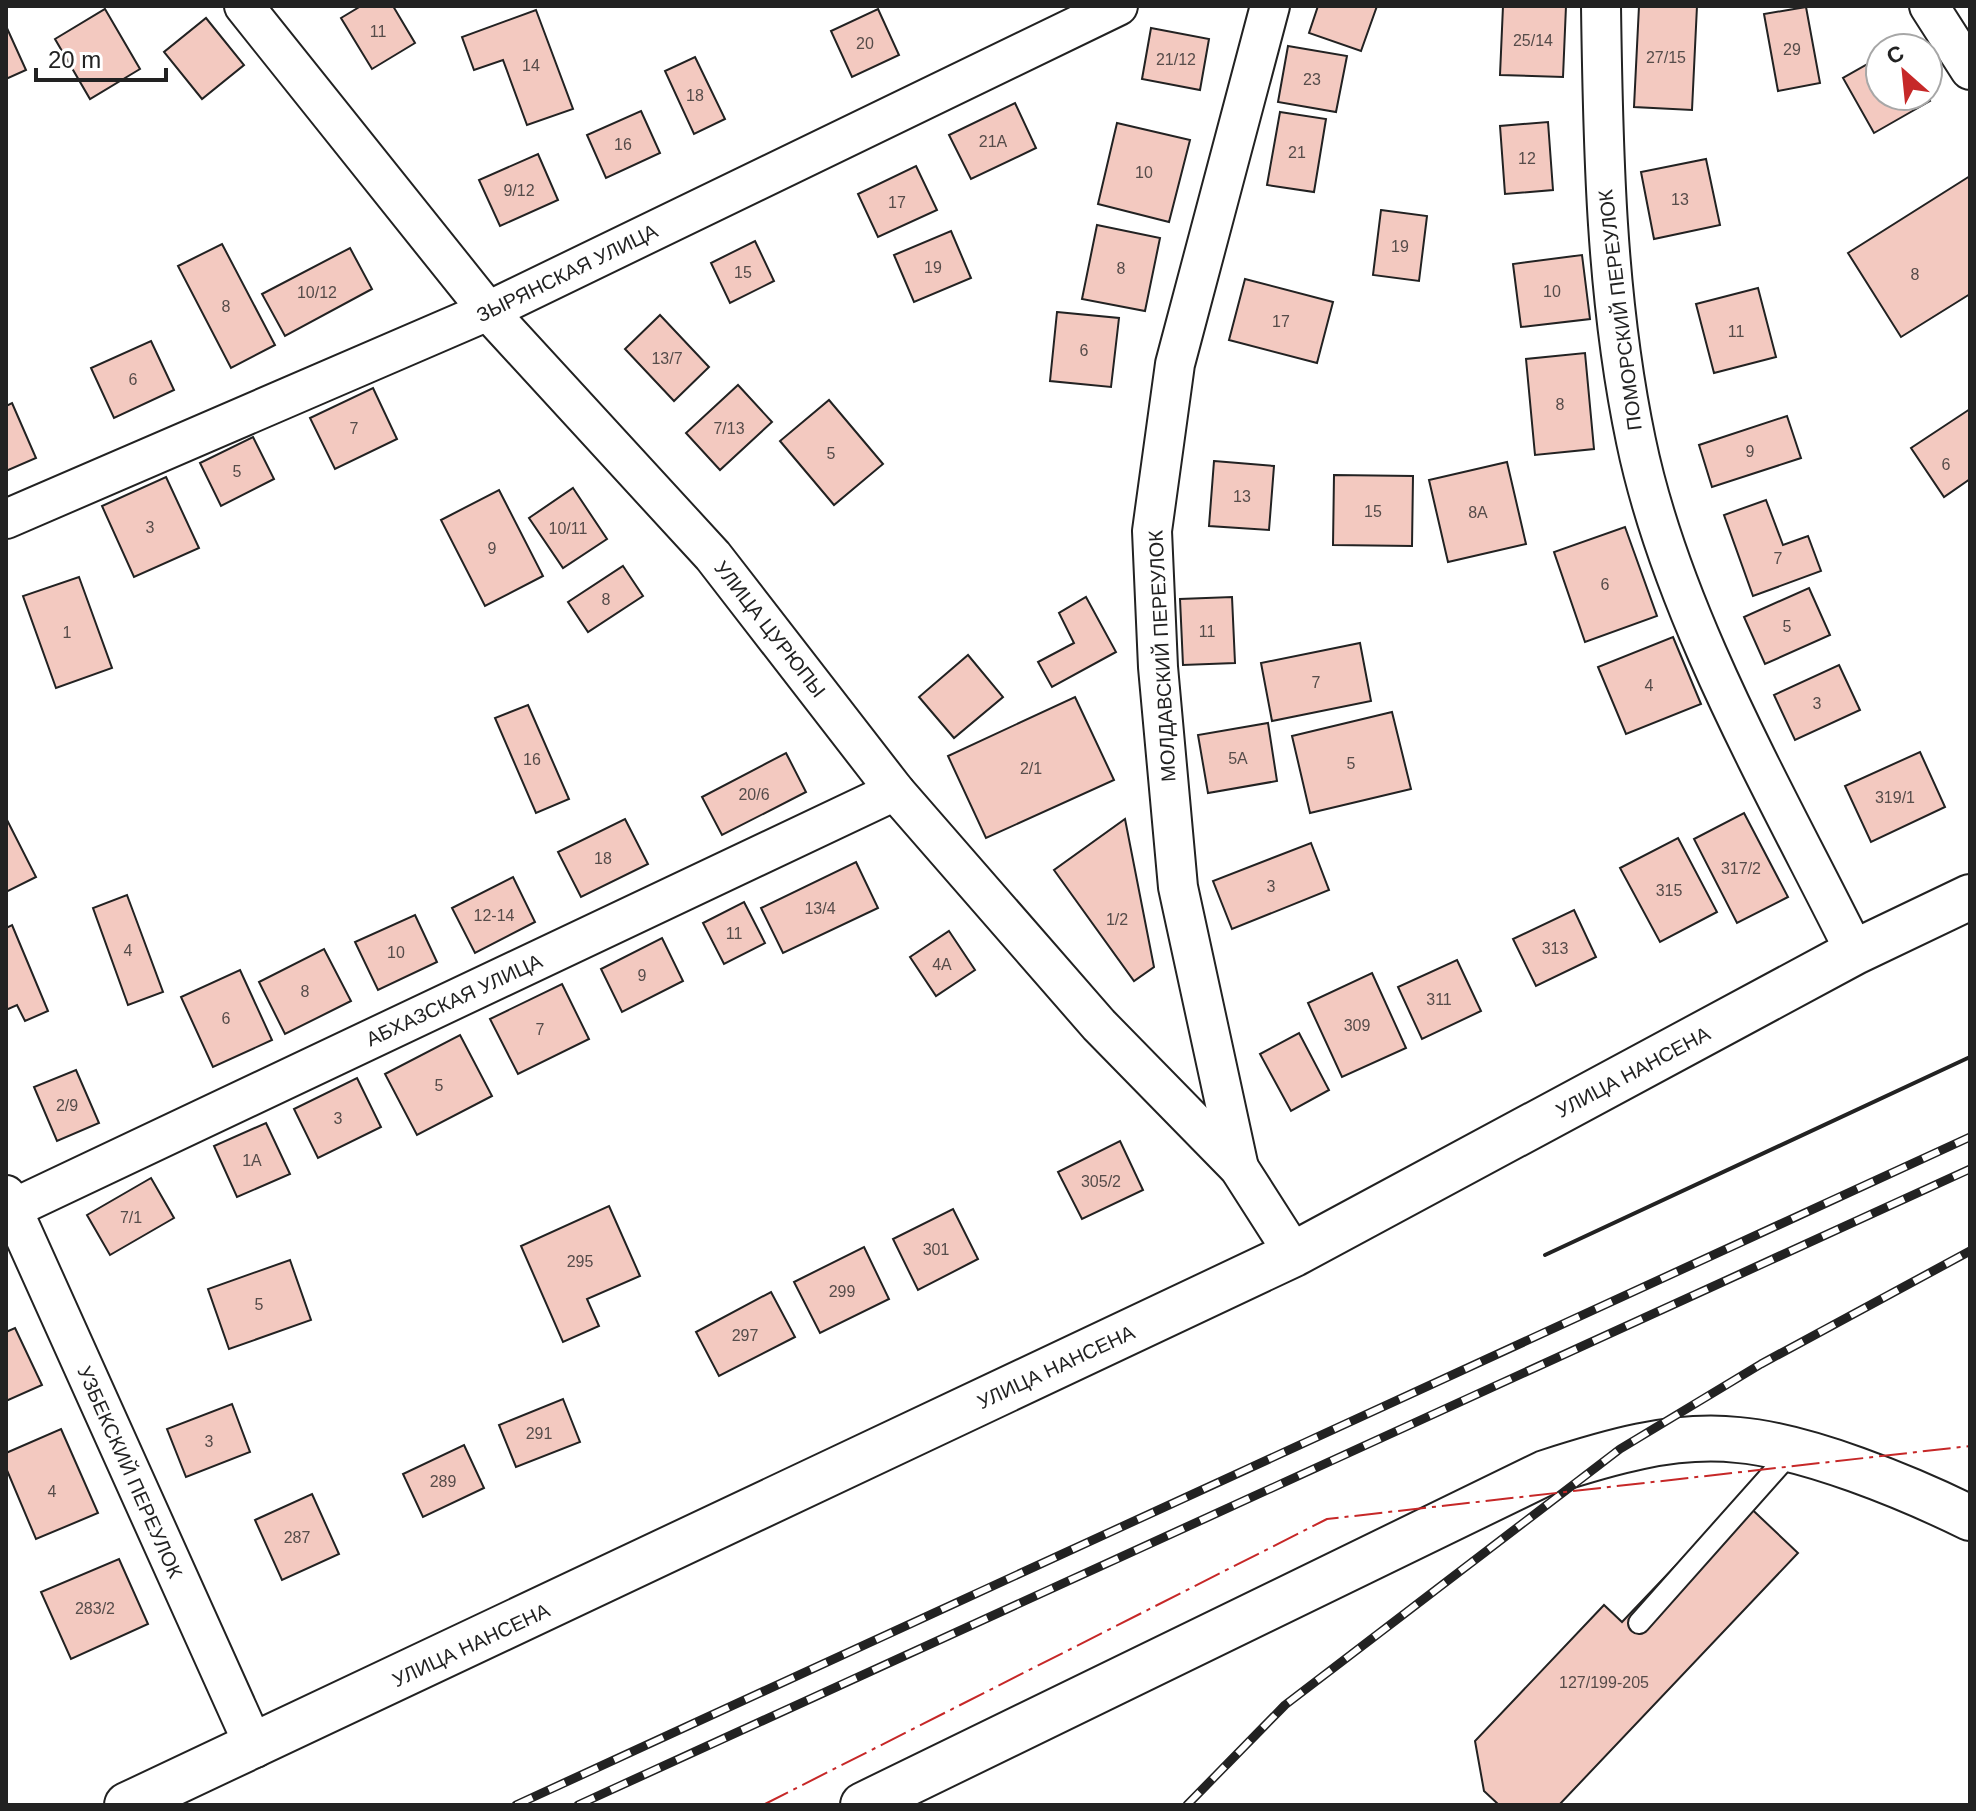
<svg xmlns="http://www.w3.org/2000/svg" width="1976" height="1811" font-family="Arial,sans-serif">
	<rect width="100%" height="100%" fill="#fff"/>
	<g fill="#f3c9c0" stroke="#222" stroke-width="2">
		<path d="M361,6H393L415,43L372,69L341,18Z"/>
		<path d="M1318,6H1377L1361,51L1309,33Z"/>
		<path d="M1503,6H1566L1563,77L1500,75Z"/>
		<path d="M1639,6H1697L1692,110L1634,107Z"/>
		<path d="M1806,7L1820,83L1778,91L1764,14Z"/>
		<path d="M105,9L140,69L90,99L55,39Z"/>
		<path d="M878,9L899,55L852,77L831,31Z"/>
		<path d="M536,10L573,109L527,125L503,60L474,70L462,37Z"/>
		<path d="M206,18L244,65L202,99L164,52Z"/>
		<path d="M6,26L26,70L6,79Z"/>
		<path d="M1151,28L1209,39L1200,90L1142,79Z"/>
		<path d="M1288,46L1347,56L1336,112L1278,102Z"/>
		<path d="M695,57L725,119L694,134L665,71Z"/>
		<path d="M1880,57V96H1927L1930,101L1874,133L1843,78Z"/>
		<path d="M1015,103L1036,148L971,179L949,135Z"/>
		<path d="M641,111L660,153L606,178L587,135Z"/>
		<path d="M1280,112L1326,119L1314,192L1267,185Z"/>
		<path d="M1548,122L1553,190L1505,194L1500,126Z"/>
		<path d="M1117,123L1190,140L1169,222L1098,204Z"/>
		<path d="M538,154L558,200L500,226L479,180Z"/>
		<path d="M1706,159L1720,225L1654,239L1641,172Z"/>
		<path d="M916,166L937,210L878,237L858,194Z"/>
		<path d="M1970,176V294L1901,337L1848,253Z"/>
		<path d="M1381,210L1427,216L1419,281L1373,275Z"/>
		<path d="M1097,225L1160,238L1145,311L1082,299Z"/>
		<path d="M951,231L971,278L914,302L894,255Z"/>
		<path d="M755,241L774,281L730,303L711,263Z"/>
		<path d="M222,244L275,345L231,368L178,266Z"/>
		<path d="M350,248L372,289L285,336L262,294Z"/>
		<path d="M1582,255L1590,319L1521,327L1513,264Z"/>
		<path d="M1245,279L1333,302L1317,363L1229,340Z"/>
		<path d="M1758,288L1776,357L1714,373L1696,304Z"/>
		<path d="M1057,312L1119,318L1111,387L1050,381Z"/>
		<path d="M660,315L709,367L674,401L625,349Z"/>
		<path d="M151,341L174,390L114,418L91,368Z"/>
		<path d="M1585,353L1594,449L1535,455L1526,359Z"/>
		<path d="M738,385L772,422L720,470L686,433Z"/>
		<path d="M373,388L397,439L335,469L310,418Z"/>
		<path d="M829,400L883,464L834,505L780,441Z"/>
		<path d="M12,403L36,458L6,471V406Z"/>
		<path d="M1970,409V479L1944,497L1911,448Z"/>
		<path d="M1787,416L1801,458L1712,487L1699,445Z"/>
		<path d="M253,437L274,479L221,506L200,463Z"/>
		<path d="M1214,461L1274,466L1269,530L1209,526Z"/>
		<path d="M1507,462L1526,544L1448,562L1429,480Z"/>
		<path d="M1334,475L1413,476L1412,546L1333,545Z"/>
		<path d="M166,477L199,548L134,577L102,506Z"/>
		<path d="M573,488L607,539L563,568L529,518Z"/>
		<path d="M499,490L543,576L485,606L441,520Z"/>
		<path d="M1766,500L1783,545L1808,536L1821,571L1753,596L1724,515Z"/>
		<path d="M1625,527L1657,616L1585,642L1554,552Z"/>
		<path d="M623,566L643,596L588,632L568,602Z"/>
		<path d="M79,577L112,668L56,688L23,596Z"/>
		<path d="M1809,588L1830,635L1765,664L1744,617Z"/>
		<path d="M1086,597L1116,652L1052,687L1038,662L1074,643L1059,613Z"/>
		<path d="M1232,597L1235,663L1183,665L1180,599Z"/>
		<path d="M1673,637L1701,704L1626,734L1598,667Z"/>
		<path d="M1360,643L1371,701L1272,721L1261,663Z"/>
		<path d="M968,655L1003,697L954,738L919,697Z"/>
		<path d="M1839,665L1860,710L1795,740L1774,695Z"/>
		<path d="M1075,697L1114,780L986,838L948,756Z"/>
		<path d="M528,705L569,799L536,813L495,718Z"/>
		<path d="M1392,712L1411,789L1310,813L1292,736Z"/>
		<path d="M1268,723L1277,781L1208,793L1198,735Z"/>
		<path d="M1920,752L1945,807L1871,842L1845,786Z"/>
		<path d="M786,753L806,792L722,835L702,797Z"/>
		<path d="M1744,813L1788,897L1737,923L1694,839Z"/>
		<path d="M6,818L36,877L6,892Z"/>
		<path d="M625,819L648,864L581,897L558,852Z"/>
		<path d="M1125,819L1154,967L1134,981L1054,870Z"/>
		<path d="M1678,838L1717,912L1660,942L1620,868Z"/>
		<path d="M1311,843L1329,890L1232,929L1213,881Z"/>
		<path d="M856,862L878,908L783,953L761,908Z"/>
		<path d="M513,877L535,922L475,953L452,908Z"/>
		<path d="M127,895L163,992L128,1005L93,908Z"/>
		<path d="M744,902L765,943L724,964L703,923Z"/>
		<path d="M1574,910L1596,957L1536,986L1513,939Z"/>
		<path d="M415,915L437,962L378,990L355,942Z"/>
		<path d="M12,925L48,1011L25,1021L17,1005L6,1010V928Z"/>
		<path d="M949,931L975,970L936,996L910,957Z"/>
		<path d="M662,938L683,981L622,1012L601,969Z"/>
		<path d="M324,949L351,1001L285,1034L259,982Z"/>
		<path d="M1457,960L1481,1011L1422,1039L1398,987Z"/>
		<path d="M240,970L272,1040L213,1067L181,997Z"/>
		<path d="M1372,973L1406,1048L1342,1077L1308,1003Z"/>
		<path d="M562,984L589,1039L518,1074L490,1019Z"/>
		<path d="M1299,1033L1329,1090L1291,1111L1260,1054Z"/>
		<path d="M460,1035L492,1096L417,1135L385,1074Z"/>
		<path d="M76,1070L99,1123L57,1141L34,1087Z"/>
		<path d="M357,1078L381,1127L318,1158L294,1109Z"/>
		<path d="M266,1123L290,1174L237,1197L214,1146Z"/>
		<path d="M1120,1141L1143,1190L1082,1219L1058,1172Z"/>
		<path d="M151,1178L174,1218L110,1255L87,1215Z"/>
		<path d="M609,1206L640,1276L587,1299L599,1326L563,1342L521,1246Z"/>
		<path d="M953,1209L978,1259L918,1290L893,1239Z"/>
		<path d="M864,1247L889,1299L820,1333L794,1282Z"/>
		<path d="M290,1260L311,1320L229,1349L208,1289Z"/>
		<path d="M771,1292L795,1337L719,1376L696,1332Z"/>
		<path d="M15,1328L42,1385L6,1401V1332Z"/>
		<path d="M563,1399L580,1442L516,1467L499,1425Z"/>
		<path d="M232,1404L250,1452L186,1477L167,1429Z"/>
		<path d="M61,1429L98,1513L36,1539L6,1468V1453Z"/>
		<path d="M464,1445L484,1488L423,1517L403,1474Z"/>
		<path d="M312,1494L339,1554L282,1580L255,1520Z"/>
		<path d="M1740,1498L1798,1553L1559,1805H1499L1484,1791L1475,1741L1604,1605L1622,1622Z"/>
		<path d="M119,1559L148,1624L71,1659L41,1592Z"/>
	</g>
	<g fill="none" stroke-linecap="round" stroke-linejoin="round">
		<g stroke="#222" stroke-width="24">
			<path id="service" d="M1639,1623L1792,1451"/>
		</g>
		<g stroke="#222" stroke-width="42">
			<g id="minor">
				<path d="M244,6L488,311L713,556L895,791L1099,1025L1239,1168L1294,1254"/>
				<path d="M1601,6C1603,151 1606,298 1636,441C1672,615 1776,793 1855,952"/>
				<path d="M1929,6L1970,70"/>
				<path d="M6,519L488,311L1118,6"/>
				<path d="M1239,1168L1178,887L1158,667L1152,531L1175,364L1270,6"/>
				<path d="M6,1195L255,1748"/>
				<path d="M12,1209L895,791"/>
			</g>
		</g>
		<g stroke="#222" stroke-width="48">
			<g id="primary">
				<path d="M127,1805L1294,1254L1855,952L1970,897"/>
				<path d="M863,1805L1545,1473C1607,1453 1672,1433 1738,1440C1807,1446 1907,1487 1970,1518"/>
			</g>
		</g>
		<use href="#service" stroke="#fff" stroke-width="20"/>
		<use href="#minor" stroke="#fff" stroke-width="38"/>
		<use href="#primary" stroke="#fff" stroke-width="44"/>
		<g stroke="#222" stroke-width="9">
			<g id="rail">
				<path d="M516,1805L1970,1137"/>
				<path d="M578,1805L1970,1169"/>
				<path d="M1187,1805L1285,1705L1620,1449L1761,1364L1970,1251"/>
			</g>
		</g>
		<use href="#rail" stroke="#fff" stroke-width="6" stroke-dasharray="18" stroke-linecap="butt"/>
		<path stroke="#222" stroke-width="4" d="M1545,1255L1970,1057"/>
		<path stroke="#c62828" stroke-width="2" stroke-dasharray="28 6 4 6" stroke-linecap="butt" d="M763,1805L1327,1519L1970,1446"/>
	</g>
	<g text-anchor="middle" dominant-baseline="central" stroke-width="6" stroke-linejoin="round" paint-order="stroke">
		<g font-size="16" fill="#564c4a">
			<text x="378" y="31">11</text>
			<text x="1533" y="40">25/14</text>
			<text x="865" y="43">20</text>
			<text x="1792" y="49">29</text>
			<text x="1666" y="57">27/15</text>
			<text x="1176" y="59">21/12</text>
			<text x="531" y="65">14</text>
			<text x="1312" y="79">23</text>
			<text x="695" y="95">18</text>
			<text x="993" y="141">21А</text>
			<text x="623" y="144">16</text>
			<text x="1297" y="152">21</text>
			<text x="1527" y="158">12</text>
			<text x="1144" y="172">10</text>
			<text x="519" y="190">9/12</text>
			<text x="1680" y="199">13</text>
			<text x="897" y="202">17</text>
			<text x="1400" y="246">19</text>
			<text x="933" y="267">19</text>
			<text x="1121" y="268">8</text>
			<text x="743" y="272">15</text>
			<text x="1915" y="274">8</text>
			<text x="1552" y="291">10</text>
			<text x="317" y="292">10/12</text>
			<text x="226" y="306">8</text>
			<text x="1281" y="321">17</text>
			<text x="1736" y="331">11</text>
			<text x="1084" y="350">6</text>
			<text x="667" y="358">13/7</text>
			<text x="133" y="379">6</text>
			<text x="1560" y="404">8</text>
			<text x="354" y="428">7</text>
			<text x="729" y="428">7/13</text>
			<text x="1750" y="451">9</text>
			<text x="831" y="453">5</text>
			<text x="1946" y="464">6</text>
			<text x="237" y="471">5</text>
			<text x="1242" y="496">13</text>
			<text x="1373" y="511">15</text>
			<text x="1478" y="512">8А</text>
			<text x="150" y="527">3</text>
			<text x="568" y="528">10/11</text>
			<text x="492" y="548">9</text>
			<text x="1778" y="558">7</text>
			<text x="1605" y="584">6</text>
			<text x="606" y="599">8</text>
			<text x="1787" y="626">5</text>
			<text x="1207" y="631">11</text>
			<text x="67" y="632">1</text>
			<text x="1316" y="682">7</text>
			<text x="1649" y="685">4</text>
			<text x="1817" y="703">3</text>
			<text x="1238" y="758">5А</text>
			<text x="532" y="759">16</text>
			<text x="1351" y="763">5</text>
			<text x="1031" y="768">2/1</text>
			<text x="754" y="794">20/6</text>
			<text x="1895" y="797">319/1</text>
			<text x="603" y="858">18</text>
			<text x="1741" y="868">317/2</text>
			<text x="1271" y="886">3</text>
			<text x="1669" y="890">315</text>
			<text x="820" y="908">13/4</text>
			<text x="494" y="915">12-14</text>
			<text x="1117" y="919">1/2</text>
			<text x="734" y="933">11</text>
			<text x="1555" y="948">313</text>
			<text x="128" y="950">4</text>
			<text x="396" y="952">10</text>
			<text x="942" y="964">4А</text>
			<text x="642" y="975">9</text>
			<text x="305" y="991">8</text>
			<text x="1439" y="999">311</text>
			<text x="226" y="1018">6</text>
			<text x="1357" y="1025">309</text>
			<text x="540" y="1029">7</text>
			<text x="439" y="1085">5</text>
			<text x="67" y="1105">2/9</text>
			<text x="338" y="1118">3</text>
			<text x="252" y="1160">1А</text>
			<text x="1101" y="1181">305/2</text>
			<text x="131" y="1217">7/1</text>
			<text x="936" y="1249">301</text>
			<text x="580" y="1261">295</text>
			<text x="842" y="1291">299</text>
			<text x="259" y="1304">5</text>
			<text x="745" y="1335">297</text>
			<text x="539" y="1433">291</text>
			<text x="209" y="1441">3</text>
			<text x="443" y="1481">289</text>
			<text x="52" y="1491">4</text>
			<text x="297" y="1537">287</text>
			<text x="95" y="1608">283/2</text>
			<text x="1604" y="1682">127/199-205</text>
		</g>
		<g font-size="20" fill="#222" stroke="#fff">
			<text transform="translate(567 273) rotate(-26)">ЗЫРЯНСКАЯ УЛИЦА</text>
			<text transform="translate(1620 310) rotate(-97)">ПОМОРСКИЙ ПЕРЕУЛОК</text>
			<text transform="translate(770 629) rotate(52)">УЛИЦА ЦУРЮПЫ</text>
			<text transform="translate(1162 656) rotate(-93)">МОЛДАВСКИЙ ПЕРЕУЛОК</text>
			<text transform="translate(454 1000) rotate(-25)">АБХАЗСКАЯ УЛИЦА</text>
			<text transform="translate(1633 1072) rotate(-28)">УЛИЦА НАНСЕНА</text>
			<text transform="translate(1056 1367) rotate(-25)">УЛИЦА НАНСЕНА</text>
			<text transform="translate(130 1472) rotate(66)">УЗБЕКСКИЙ ПЕРЕУЛОК</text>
			<text transform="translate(471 1645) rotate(-25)">УЛИЦА НАНСЕНА</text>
		</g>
	</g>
	<rect width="1976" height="1811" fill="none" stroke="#222222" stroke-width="16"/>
	<g transform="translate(1904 72) rotate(333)"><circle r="38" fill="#ffffff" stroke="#a7a7a7" stroke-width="2"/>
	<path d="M0-6L14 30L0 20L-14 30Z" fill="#c62828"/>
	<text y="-12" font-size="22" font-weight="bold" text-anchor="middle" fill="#222222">С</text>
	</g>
	<path d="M36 68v12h130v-12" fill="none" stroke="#222222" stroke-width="4"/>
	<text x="48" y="68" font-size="24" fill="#222222" stroke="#ffffff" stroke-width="6" paint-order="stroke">20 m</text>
</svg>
